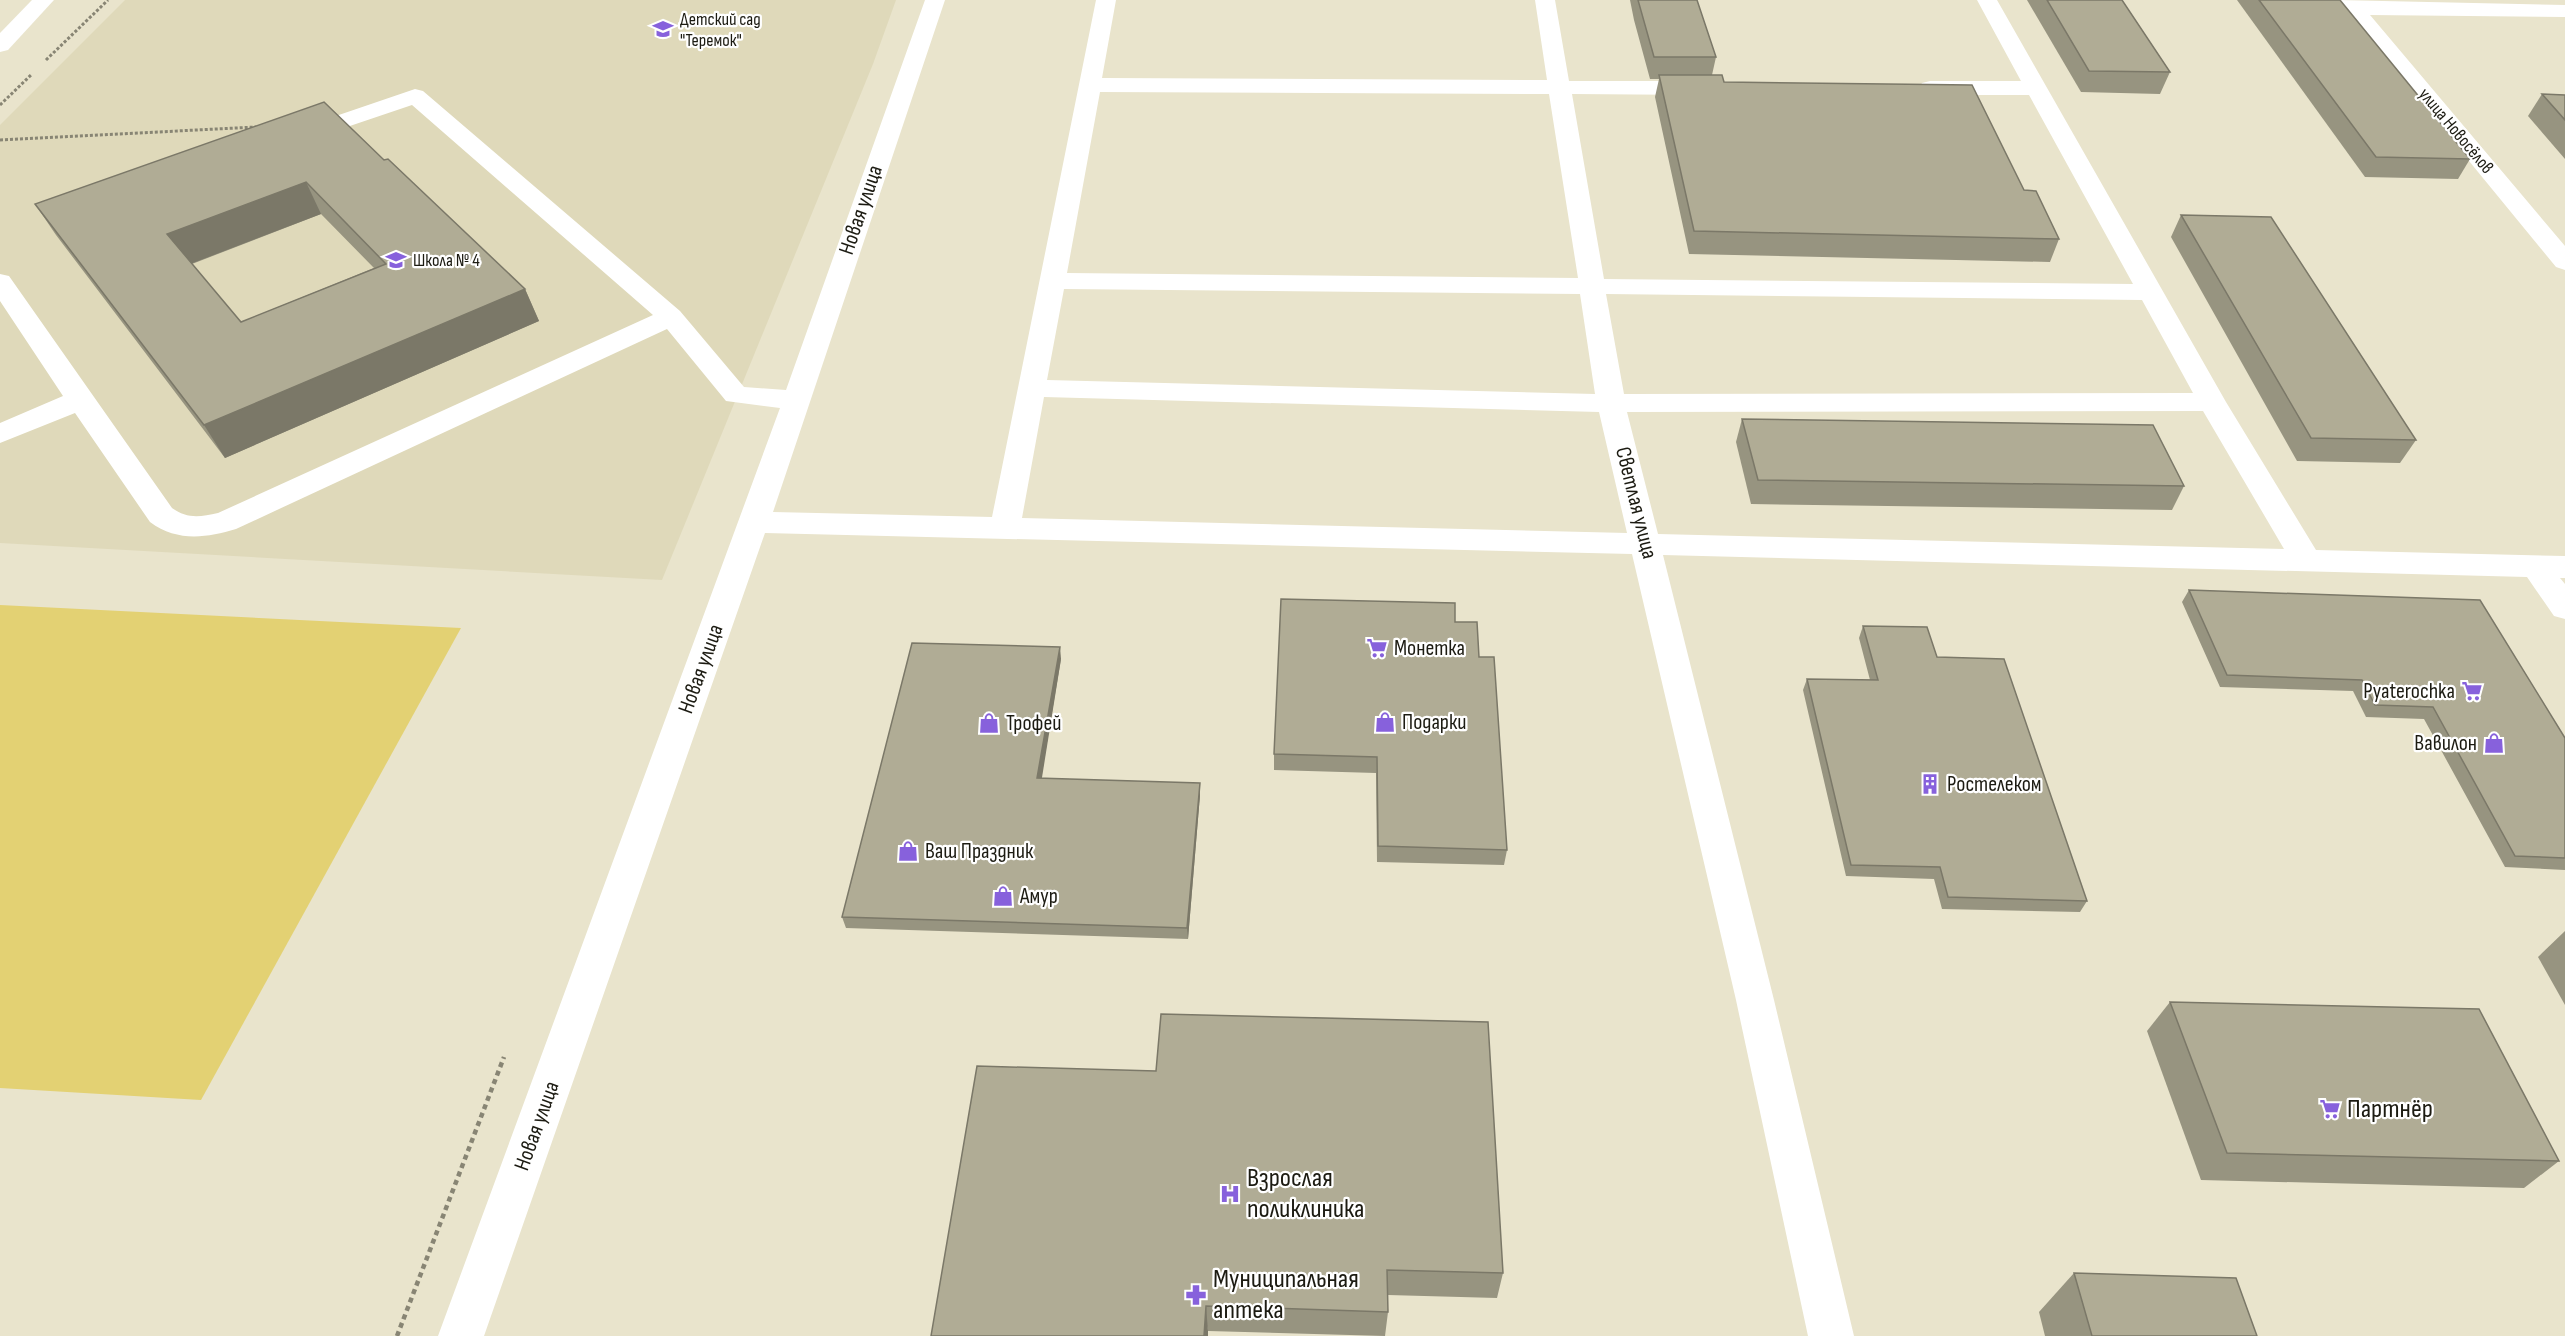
<svg xmlns="http://www.w3.org/2000/svg" width="2565" height="1336" font-family="'Sofia Sans Condensed',sans-serif">
	<rect width="100%" height="100%" fill="#e9e4cc"/>
	<path fill="#dfd9ba" d="M125,0H896L873,64L662,580L0,543V125Z"/>
	<path fill="#e3d173" d="M0,605L461,628L201,1100L0,1088Z"/>
	<g fill="none" stroke-linecap="round" stroke-linejoin="round">
		<g stroke="#888574" stroke-width="3" stroke-dasharray="3 2" stroke-linecap="butt">
			<path d="M46,60L108,0"/>
			<path d="M0,105L32,74"/>
			<path d="M0,140L256,127"/>
		</g>
		<path stroke="#888574" stroke-width="4.5" stroke-dasharray="5 4" stroke-linecap="butt" d="M397,1336L504,1057"/>
		<g fill="#fff" fill-rule="evenodd">
			<path d="M32,0H54L8,50L0,52V33Z"/>
			<path d="M925,0H945L773,512L992,517L1096,0H1116L1102,78L1547,80L1535,0H1555L1569,81H1701L1709,83L1712,88L1709,93L1701,95L1572,94L1604,279L2133,284L2029,95H1930L1922,93L1919,88L1922,83L1930,81H2021L1977,0H1997L2226,402L2316,550L2565,556V578H2560L2565,584V619L2554,616L2527,577L1663,555L1774,1000L1854,1336H1808L1736,1000L1632,554L765,533L484,1336H438L780,408L726,401L667,329L236,529C206,538 177,542 150,522L75,413L0,443V423L63,396L0,301V274L9,276L172,508C187,519 200,517 218,513L653,315L412,105L338,130L330,128L326,123L330,118L415,89L423,91L680,311L744,387L786,390ZM1100,92L1549,94L1578,278L1067,273ZM1064,289L1580,294L1595,394L1047,380ZM1606,294L2142,300L2193,393L1624,394ZM1044,397L1599,412L1627,533L1022,518ZM2203,411L2284,549L1658,534L1627,412Z"/>
			<path d="M2337,0L2565,5V17L2370,15L2565,246V270L2556,267Z"/>
		</g>
	</g>
	<g fill="#979480" fill-rule="evenodd">
		<path d="M1630,0H1697L1716,57L1712,75L1724,82L2024,190L2059,239L2050,262L1689,254L1655,97L1659,79H1650L1634,20Z"/>
		<path d="M2027,0H2122L2170,72L2160,94L2081,92Z"/>
		<path d="M2237,0H2340L2470,159L2458,179L2365,177Z"/>
		<path d="M2542,94L2565,95V159L2528,116Z"/>
		<path d="M384,160L525,289L539,321L225,458L56,235L35,204ZM321,214L374,268L241,322L192,264Z"/>
		<path d="M2181,215L2416,440L2400,463L2297,461L2171,237Z"/>
		<path d="M1742,419L2184,486L2172,510L1751,504L1736,442Z"/>
		<path d="M2189,590L2565,738V870L2505,867L2424,719L2366,717L2353,691L2220,687L2182,602Z"/>
		<path d="M1455,622L1479,657L1507,850L1504,865L1377,862L1376,773L1274,770V754Z"/>
		<path d="M1863,626L1937,657L2087,901L2080,912L1942,909L1934,879L1846,876L1803,690L1807,679L1870,680L1859,638Z"/>
		<path d="M1061,659L1041,778L1200,795L1188,939L846,928L842,917Z"/>
		<path d="M2565,931V1005L2538,957Z"/>
		<path d="M2170,1002L2559,1161L2524,1188L2201,1180L2147,1031Z"/>
		<path d="M1156,1071L1503,1273L1497,1298L1388,1295V1312L1385,1336L1208,1331Z"/>
		<path d="M2074,1273L2257,1336H2045L2039,1312Z"/>
	</g>
	<g fill="#7b7868">
		<path d="M306,182L321,214L185,266L167,234Z"/>
		<path d="M525,289L539,321L225,458L204,425Z"/>
		<path d="M1060,647L1061,659L1040,790L1037,778Z"/>
		<path d="M1200,783V795L1188,939L1187,928Z"/>
		<path d="M1206,1306L1208,1331V1336H1204Z"/>
	</g>
	<g fill="#b0ac95" stroke="#7b7868" stroke-width="1.5" fill-rule="evenodd">
		<path d="M1638,0H1697L1716,57H1654Z"/>
		<path d="M2047,0H2122L2170,72L2089,71Z"/>
		<path d="M2259,0H2340L2470,159L2376,157Z"/>
		<path d="M1659,75H1722L1724,82L1972,85L2024,190L2036,191L2059,239L1694,231Z"/>
		<path d="M2542,94L2565,95V120Z"/>
		<path d="M324,102L384,160L388,159L525,289L204,425L35,204ZM306,182L386,264L241,322L167,234Z"/>
		<path d="M2181,215L2271,217L2416,440L2311,438Z"/>
		<path d="M1742,419L2153,425L2184,486L1758,480Z"/>
		<path d="M2189,590L2480,600L2565,738V858L2515,856L2433,707L2375,705L2362,680L2227,675Z"/>
		<path d="M1281,599L1455,603V622H1477L1479,657H1494L1507,850L1378,846L1377,757L1274,754Z"/>
		<path d="M1863,626L1927,627L1937,657L2004,659L2087,901L1948,897L1940,867L1851,865L1807,679L1878,680Z"/>
		<path d="M912,643L1060,647L1037,778L1200,783L1187,928L842,917Z"/>
		<path d="M2170,1002L2479,1009L2559,1161L2227,1153Z"/>
		<path d="M1161,1014L1488,1022L1503,1273L1387,1270L1388,1312L1206,1306L1204,1336H931L977,1066L1156,1071Z"/>
		<path d="M2074,1273L2236,1278L2257,1336H2092Z"/>
	</g>
	<defs>
		<g id="school-bare" transform="scale(1.62)"><path d="M0-5L7-2L0 1L-7-2ZM-4 1L0 2.5L4 1V4Q0 6-4 4Z" fill="#8761dc" stroke="#fff" stroke-width="2.5" paint-order="stroke"/></g>
		<g id="supermarket-bare" transform="scale(1.62)"><path d="M-6-5.5h2.5l.6 2H6L4.5 2H-2.5L-4.4-4H-6ZM-1.5 3.2a1.3 1.3 0 1 0 .1 0ZM3 3.2a1.3 1.3 0 1 0 .1 0Z" fill="#8761dc" stroke="#fff" stroke-width="2.5" paint-order="stroke"/></g>
		<g id="shop-bare" transform="scale(1.62)"><path d="M-5-2.5h2.3a2.7 3.5 0 0 1 5.4 0H5L5.5 6h-11ZM-1.5-2.5h3a1.5 2.3 0 0 0-3 0Z" fill="#8761dc" stroke="#fff" stroke-width="2.5" paint-order="stroke"/></g>
		<g id="building-bare" transform="scale(1.62)"><path d="M-4-6H4V6H1V3H-1V6H-4ZM-2.5-4.3h1.7v1.8h-1.7ZM.8-4.3h1.7v1.8H.8ZM-2.5-1h1.7V.8h-1.7ZM.8-1h1.7V.8H.8Z" fill="#8761dc" stroke="#fff" stroke-width="2.5" paint-order="stroke"/></g>
		<g id="hospital-bare" transform="scale(1.62)"><path d="M-5-5h3v3.5h4V-5h3V5h-3V1.5h-4V5h-3Z" fill="#8761dc" stroke="#fff" stroke-width="2.5" paint-order="stroke"/></g>
		<g id="pharmacy-bare" transform="scale(1.62)"><path d="M-2-6h4v4h4v4h-4v4h-4v-4h-4v-4h4Z" fill="#8761dc" stroke="#fff" stroke-width="2.5" paint-order="stroke"/></g>
	</defs>
	<g fill-rule="evenodd">
		<use href="#school-bare" x="663" y="29"/>
		<use href="#school-bare" x="396" y="260"/>
		<use href="#supermarket-bare" x="1377" y="648"/>
		<use href="#supermarket-bare" x="2472" y="691"/>
		<use href="#shop-bare" x="1385" y="722"/>
		<use href="#shop-bare" x="989" y="723"/>
		<use href="#shop-bare" x="2494" y="743"/>
		<use href="#building-bare" x="1930" y="784"/>
		<use href="#shop-bare" x="908" y="851"/>
		<use href="#shop-bare" x="1003" y="896"/>
		<use href="#supermarket-bare" x="2330" y="1109"/>
		<use href="#hospital-bare" x="1230" y="1194"/>
		<use href="#pharmacy-bare" x="1196" y="1295"/>
	</g>
	<g text-anchor="middle" dominant-baseline="central" stroke-width="4.5" stroke-linejoin="round" paint-order="stroke">
		<g font-size="18" fill="#1c1b12" stroke="#fff" text-anchor="start">
			<text x="680" y="19">Детский сад<tspan x="680" dy="21">"Теремок"</tspan></text>
			<text x="413" y="260">Школа № 4</text>
		</g>
		<g font-size="18" fill="#1c1b12" stroke="#fff">
			<text transform="translate(2456 131) rotate(50)">улица Новосёлов</text>
		</g>
		<g font-size="22" fill="#1c1b12" stroke="#fff">
			<text transform="translate(861 210) rotate(-71)">Новая улица</text>
			<text transform="translate(1636 503) rotate(76)">Светлая улица</text>
			<text transform="translate(701 669) rotate(-70)">Новая улица</text>
			<text transform="translate(537 1126) rotate(-70)">Новая улица</text>
		</g>
		<g font-size="22" fill="#1c1b12" stroke="#fff" text-anchor="start">
			<text x="1394" y="648">Монетка</text>
			<text x="2455" y="691" text-anchor="end">Pyaterochka</text>
			<text x="1402" y="722">Подарки</text>
			<text x="1006" y="723">Трофей</text>
			<text x="2477" y="743" text-anchor="end">Вавилон</text>
			<text x="1947" y="784">Ростелеком</text>
			<text x="925" y="851">Ваш Праздник</text>
			<text x="1020" y="896">Амур</text>
		</g>
		<g font-size="27" fill="#1c1b12" stroke="#fff" text-anchor="start">
			<text x="2347" y="1109">Партнёр</text>
			<text x="1247" y="1178">Взрослая<tspan x="1247" dy="31">поликлиника</tspan></text>
			<text x="1213" y="1279">Муниципальная<tspan x="1213" dy="31">аптека</tspan></text>
		</g>
	</g>
</svg>
